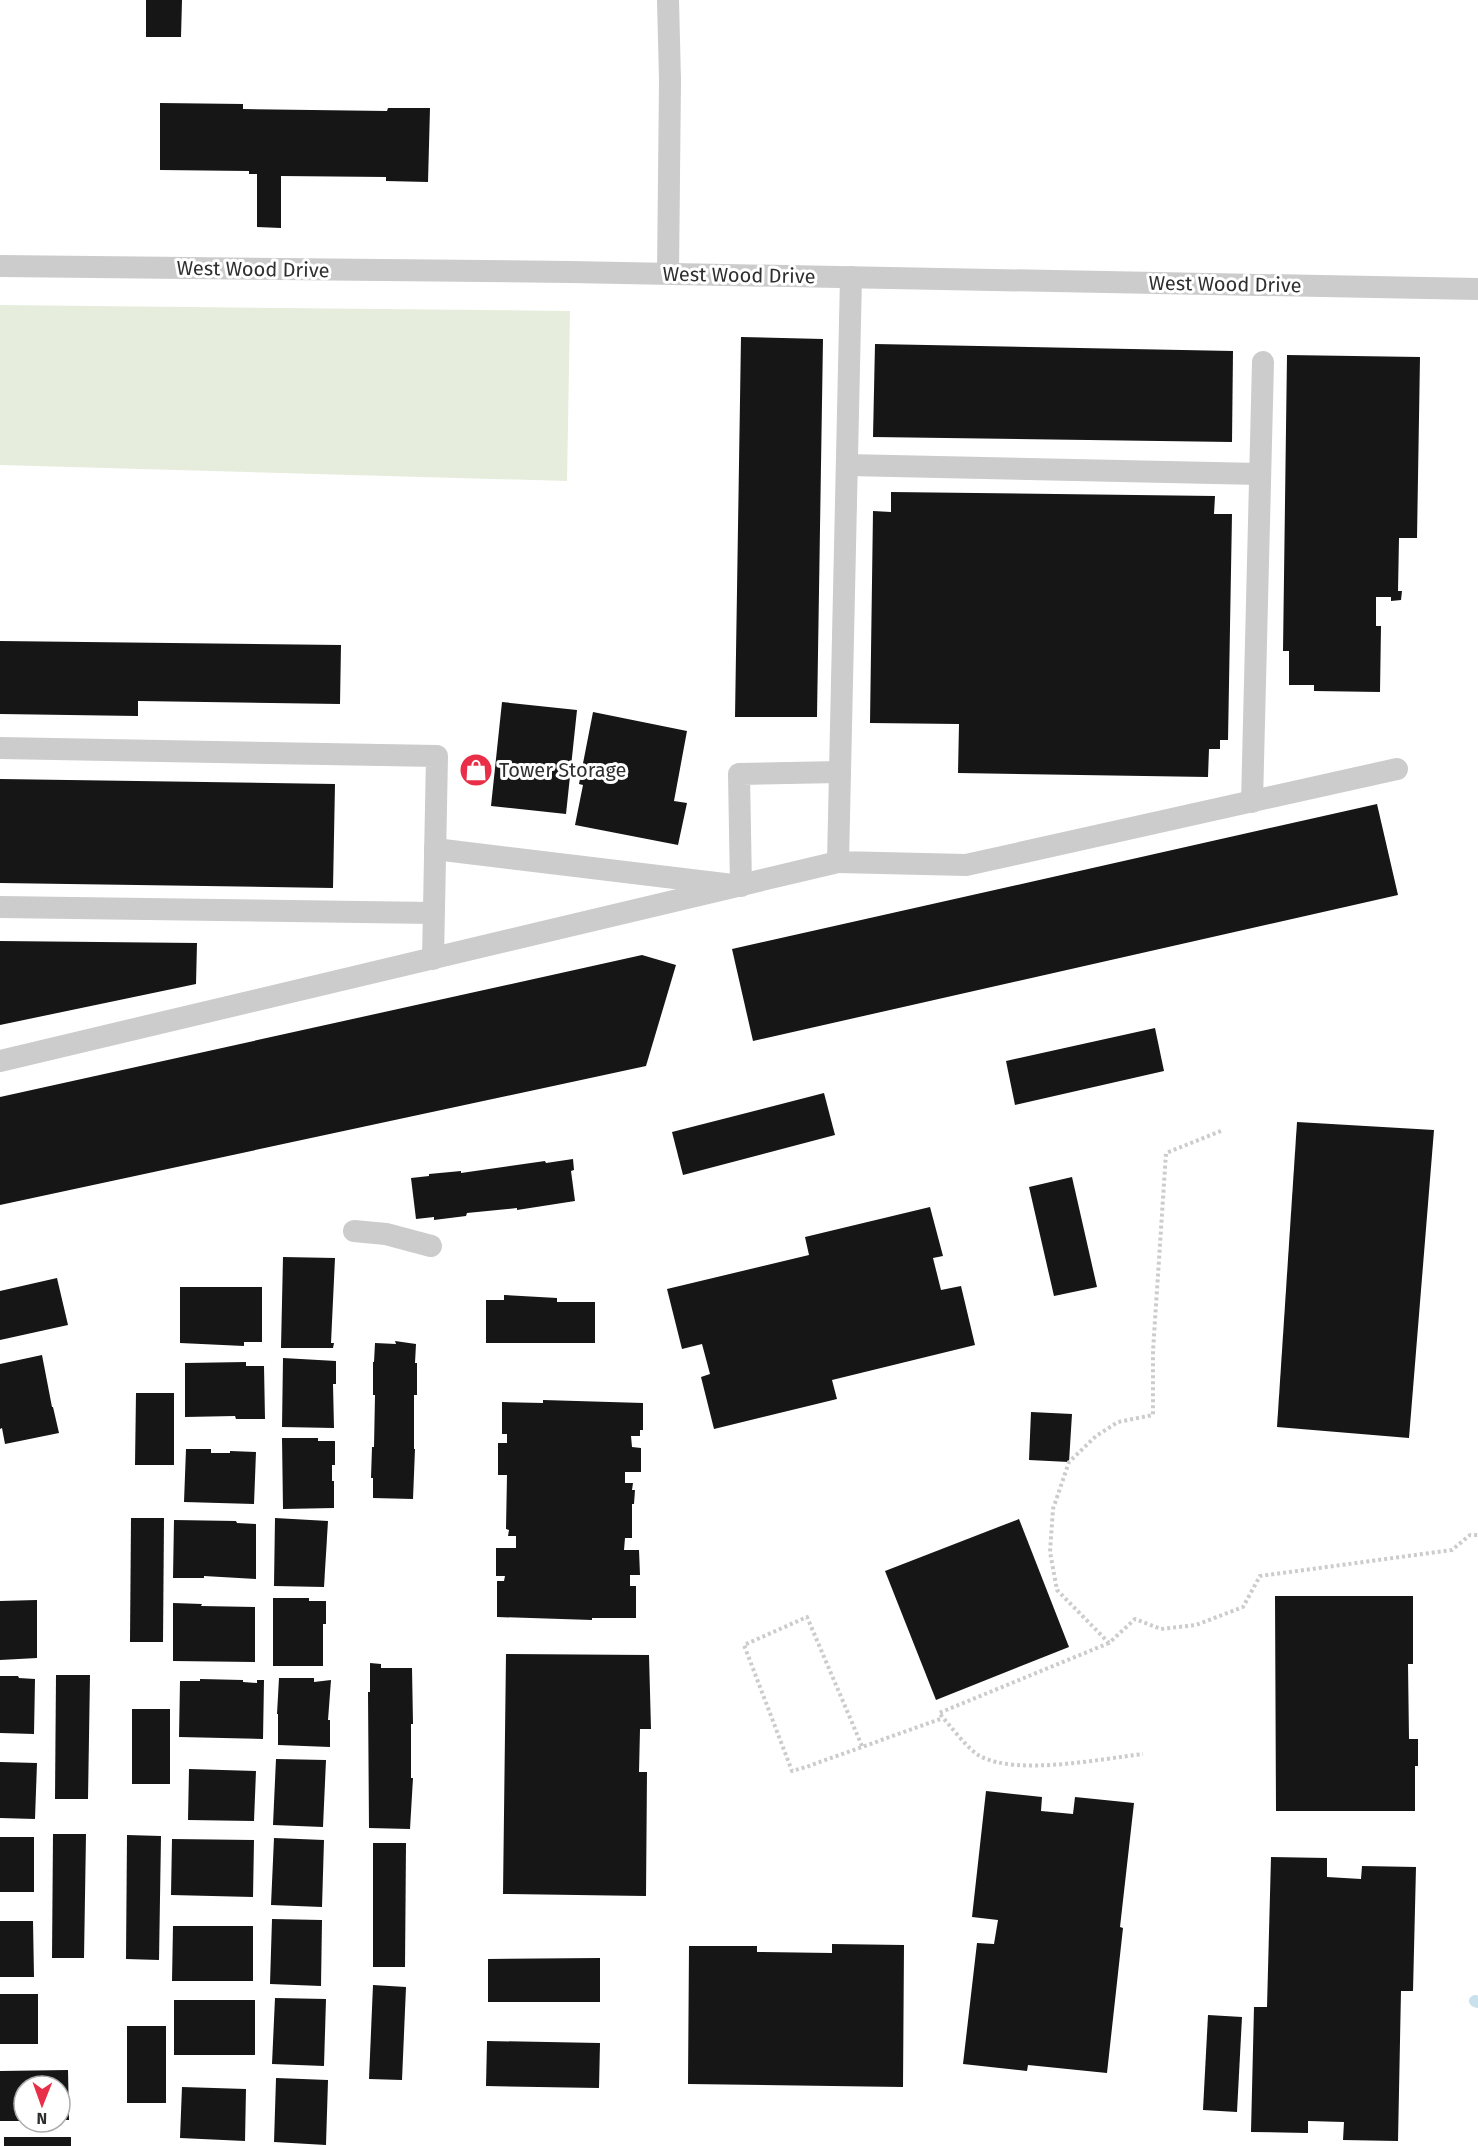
<svg xmlns="http://www.w3.org/2000/svg" width="1478" height="2146" font-family="'Fira Sans',sans-serif">
	<rect width="100%" height="100%" fill="#fff"/>
	<path fill="#e6eddd" d="M0,305L570,311L567,481L0,465Z"/>
	<g fill="none" stroke-linecap="round" stroke-linejoin="round">
		<path stroke="#c9e1ed" stroke-width="12" d="M1475,2001L1478,2002"/>
	</g>
	<g fill="#161616">
		<path d="M146,0H182L181,37H146Z"/>
		<path d="M160,103L243,104V109L387,111L388,108H430L428,182L386,181V177L281,176V228L257,227V174H249V171L160,170Z"/>
		<path d="M741,337L823,339L817,717H735Z"/>
		<path d="M875,344L1233,351L1232,442L873,437Z"/>
		<path d="M1287,355L1420,357L1417,538H1399L1398,591H1402L1401,600L1391,601V597H1376V626H1381L1380,692L1314,691V685H1289V651H1283Z"/>
		<path d="M891,492L1215,496L1214,514H1232L1228,740H1220V749H1209L1208,777L958,773L959,724L870,723L873,511L891,512Z"/>
		<path d="M0,641L341,645L340,704L138,701V716L0,714Z"/>
		<path d="M502,702L577,710L566,814L491,806Z"/>
		<path d="M593,712L687,731L674,801L687,803L678,845L575,825L583,785L579,784Z"/>
		<path d="M0,779L335,784L333,888L0,883Z"/>
		<path d="M1377,804L1398,895L753,1041L732,949Z"/>
		<path d="M0,941L197,943L196,984L0,1025Z"/>
		<path d="M642,955L676,965L646,1066L0,1205V1097Z"/>
		<path d="M1155,1028L1164,1071L1015,1105L1006,1061Z"/>
		<path d="M824,1093L835,1135L683,1175L672,1132Z"/>
		<path d="M1297,1122L1434,1130L1409,1438L1277,1427Z"/>
		<path d="M573,1159L574,1170L571,1171L575,1201L517,1210V1208L467,1213L466,1216L434,1220V1217L416,1219L411,1178L429,1176V1174L461,1171V1173L545,1161L546,1163Z"/>
		<path d="M1072,1177L1097,1287L1054,1296L1029,1187Z"/>
		<path d="M930,1207L943,1256L933,1258L941,1290L961,1286L975,1345L832,1380L837,1399L714,1429L701,1377L710,1374L702,1344L682,1349L667,1289L809,1255L805,1237Z"/>
		<path d="M283,1257L335,1258L331,1343H334L333,1348H281Z"/>
		<path d="M57,1278L68,1325L0,1340V1291Z"/>
		<path d="M180,1287H262V1342H244V1346L180,1343Z"/>
		<path d="M504,1295L557,1298V1302H595V1343H486V1300H504Z"/>
		<path d="M395,1341L416,1344L415,1363H417V1395H414V1449H415L413,1499L373,1498V1478H371L372,1447H374L375,1395H373V1362H374L375,1343L396,1344Z"/>
		<path d="M42,1355L52,1407H53L59,1433L5,1444L2,1428L0,1429V1364Z"/>
		<path d="M283,1358L336,1361V1384H333L334,1428L282,1427Z"/>
		<path d="M246,1362V1366H264L265,1419H236L235,1416L185,1417V1363Z"/>
		<path d="M136,1393H174V1465H135Z"/>
		<path d="M543,1400L643,1403V1430H640V1436H631L632,1447L641,1448V1472H625V1483H633L632,1490H635L634,1504H632V1538H625L624,1550H639L640,1575H630V1586H636V1618H592V1620L497,1617V1581H504L505,1576H496V1548H516V1536H508L509,1530L506,1529L507,1475H498V1443H507V1434H502V1402L543,1403Z"/>
		<path d="M1031,1412L1072,1414L1069,1462L1029,1460Z"/>
		<path d="M282,1438H318V1441H335V1465H332V1481H334V1508L283,1509Z"/>
		<path d="M186,1449H211V1453H230V1451L256,1452L254,1504L184,1502Z"/>
		<path d="M131,1518H164L163,1642H130Z"/>
		<path d="M275,1518L328,1521L324,1587L274,1586Z"/>
		<path d="M1019,1519L1069,1647L936,1700L885,1571Z"/>
		<path d="M174,1520L236,1521L237,1523L256,1524V1579L204,1576V1578H173Z"/>
		<path d="M1275,1596H1413V1664H1408L1409,1739H1418V1766H1415V1811H1276Z"/>
		<path d="M273,1598H309V1601H326V1624H323V1666H273Z"/>
		<path d="M37,1600V1658L0,1660V1601Z"/>
		<path d="M173,1603L202,1604L201,1606L255,1607V1662L173,1661Z"/>
		<path d="M506,1654L649,1655L651,1729H640L639,1772H647L646,1896L503,1894Z"/>
		<path d="M370,1663L381,1664V1668H412L413,1724H411V1778H413L410,1829L369,1828L368,1692H370Z"/>
		<path d="M56,1675H90L88,1799H55Z"/>
		<path d="M0,1676H18L19,1678L35,1679L34,1734L0,1733Z"/>
		<path d="M279,1678H314V1682L331,1680L328,1720H330V1747L278,1745V1714H277Z"/>
		<path d="M200,1679L243,1680V1682L257,1683V1680H264L263,1739L179,1737L180,1681H200Z"/>
		<rect x="132" y="1709" width="38" height="75"/>
		<path d="M276,1759L326,1760L323,1827L273,1825Z"/>
		<path d="M0,1762L37,1763L35,1819L0,1818Z"/>
		<path d="M189,1769L256,1771L254,1821L188,1820Z"/>
		<path d="M986,1791L1042,1797L1041,1811L1073,1814L1075,1797L1134,1803L1120,1927L1123,1928L1107,2073L1028,2065L1027,2071L963,2064L977,1943L994,1944L998,1920L972,1917Z"/>
		<path d="M53,1834H86L84,1958H52Z"/>
		<path d="M127,1835L161,1836L159,1960L126,1959Z"/>
		<rect x="0" y="1837" width="34" height="55"/>
		<path d="M274,1838L324,1840L322,1907L271,1905Z"/>
		<path d="M172,1839L254,1840L253,1897L171,1895Z"/>
		<path d="M373,1843H406L405,1967H373Z"/>
		<path d="M1271,1857L1327,1858V1877L1361,1879L1362,1866L1416,1867L1413,1991H1401L1398,2141L1343,2140L1344,2122L1308,2121V2133L1251,2132L1254,2007H1267Z"/>
		<path d="M272,1919L322,1920L321,1986L270,1984Z"/>
		<path d="M0,1921H33L34,1977H0Z"/>
		<path d="M173,1926H253V1981H172Z"/>
		<path d="M832,1944L904,1945L903,2087L688,2084L689,1946H757V1952L832,1953Z"/>
		<path d="M600,1958V2002H488V1959Z"/>
		<path d="M373,1985L406,1987L402,2080L369,2079Z"/>
		<rect x="0" y="1994" width="38" height="50"/>
		<path d="M275,1998L326,1999L324,2066L272,2064Z"/>
		<rect x="174" y="2000" width="81" height="55"/>
		<path d="M1208,2015L1242,2017L1237,2112L1203,2110Z"/>
		<rect x="127" y="2026" width="39" height="77"/>
		<path d="M487,2041L600,2043L599,2088L486,2086Z"/>
		<path d="M68,2070L69,2120H60V2086H24V2121H0V2071Z"/>
		<path d="M276,2078L328,2080L326,2145L274,2142Z"/>
		<path d="M182,2087L246,2089L245,2141L180,2138Z"/>
		<rect x="4" y="2137" width="67" height="9"/>
	</g>
	<g fill="none" stroke-linecap="round" stroke-linejoin="round">
		<g stroke="#ccc" stroke-width="4" stroke-dasharray="3 3" stroke-linecap="butt">
			<path d="M1221,1131L1166,1153L1153,1351V1415L1118,1422L1096,1436L1069,1462L1053,1509L1050,1552L1057,1590L1109,1643L1135,1619L1161,1629L1196,1625L1243,1607L1260,1576L1452,1550L1470,1535H1478"/>
			<path d="M1109,1643L939,1713C949,1724 969,1751 980,1756C1017,1776 1100,1759 1143,1754"/>
			<path d="M862,1746L807,1617L744,1645L792,1771L806,1767L943,1718"/>
		</g>
		<g stroke="#ccc" stroke-width="22">
			<path d="M0,266L570,272L1478,289"/>
			<path d="M668,273L670,80L668,0"/>
			<path d="M851,277L838,862L966,865L1397,769"/>
			<path d="M847,465L1260,474"/>
			<path d="M0,748L437,756L433,959"/>
			<path d="M1252,802L1263,362"/>
			<path d="M435,849L741,886L739,774L840,772"/>
			<path d="M0,907L433,913"/>
			<path d="M0,1061L838,862"/>
			<path d="M354,1231L386,1234L431,1246"/>
		</g>
	</g>
	<defs>
		<g id="shop-disc" transform="scale(1.725)"><circle r="9.5" fill="#e92f48" stroke="#fff"/><path d="M-5-2.5h2.3a2.7 3.5 0 0 1 5.4 0H5L5.5 6h-11ZM-1.5-2.5h3a1.5 2.3 0 0 0-3 0Z" fill="#fff"/></g>
	</defs>
	<g fill-rule="evenodd">
		<use href="#shop-disc" x="476" y="770"/>
	</g>
	<g text-anchor="middle" dominant-baseline="central" stroke-width="6" stroke-linejoin="round" paint-order="stroke">
		<g font-size="20" fill="#2f2f2f" stroke="#fff">
			<text transform="translate(253 269) rotate(1)">West Wood Drive</text>
			<text transform="translate(739 275) rotate(1)">West Wood Drive</text>
			<text transform="translate(1225 284) rotate(1)">West Wood Drive</text>
		</g>
		<g font-size="20" fill="#2f2f2f" stroke="#fff" text-anchor="start">
			<text x="499" y="770">Tower Storage</text>
		</g>
	</g>
	<g transform="translate(42 2104) rotate(181)"><circle r="28" fill="#ffffff" stroke="#acacac" stroke-width="1.5"/>
	<path d="M0-4.5L10 22L0 15L-10 22Z" fill="#e92f48"/>
	<text y="-9" font-size="16" font-weight="bold" text-anchor="middle" fill="#2f2f2f">N</text>
	</g>
</svg>
